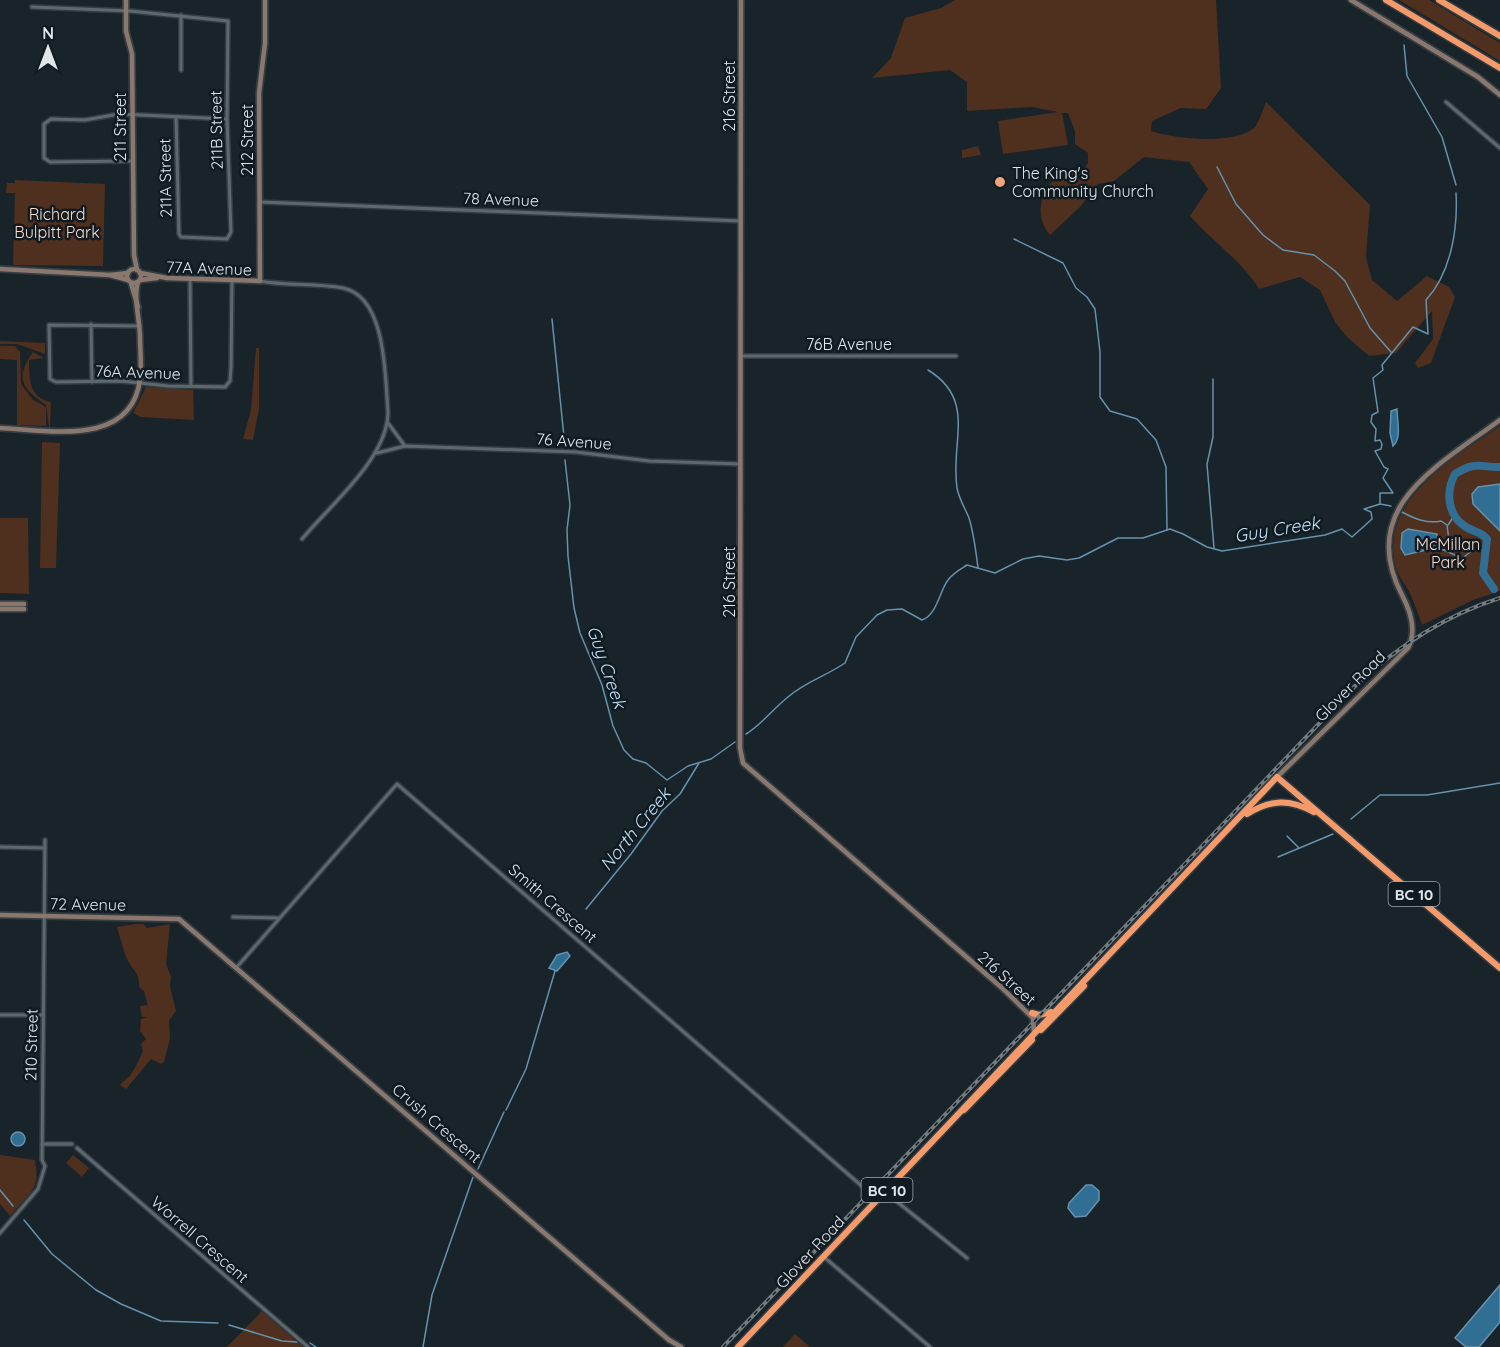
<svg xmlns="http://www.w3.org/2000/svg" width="1500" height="1347" font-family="Quicksand,sans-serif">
	<rect width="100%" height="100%" fill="#19232a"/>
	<g fill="#4f2f1e">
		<path d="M955,0H1216L1221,88L1206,109L1181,108L1152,121L1151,131C1173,139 1235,145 1254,128C1259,123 1263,109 1266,102L1370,205L1366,257L1372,280L1397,301L1427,276L1449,287L1455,297L1431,363L1418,368L1415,363L1433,339L1432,311L1396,353L1369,356L1347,337L1335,322L1320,290L1300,277L1259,289C1241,260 1213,242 1190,216L1208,189L1189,162L1144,157L1114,181L1098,184L1080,207L1050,235C1033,216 1040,186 1063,173C1068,171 1077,171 1083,170L1088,163V153L1075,144V131L1068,113H1062L1068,145L1003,154L998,121L1058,112L1032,107L967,111V82L950,70L872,78L891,58L905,18L941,8Z"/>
		<path d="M1399,0H1429L1500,43V61Z"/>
		<path d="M978,146L981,155L962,158V150Z"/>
		<path d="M15,180L105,184L103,266L13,265L15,193H6L7,183H15Z"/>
		<path d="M0,341L45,343V354L17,344H0Z"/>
		<path d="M0,346H15L20,352L21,384L33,400L46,407V426L17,425V360L0,359Z"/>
		<path d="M256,348H259V409L253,440L243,439L251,410Z"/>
		<path d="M33,352L44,358L29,360C29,379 29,398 51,402L50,427L59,429L22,427H49L46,405C21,388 15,377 33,352Z"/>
		<path d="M146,387L193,390L194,420L141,417L133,413Z"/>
		<path d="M1500,426V591L1473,600L1422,625C1418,614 1414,602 1409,591C1405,585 1400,578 1397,571C1374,503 1454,458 1500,426Z"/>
		<path d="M42,442L60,443L56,568H40Z"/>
		<path d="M0,518H28L29,594L0,593Z"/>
		<path d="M135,924H143L147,928L170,924L166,964L171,977L170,986L176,1011L169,1020L170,1039L164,1062L161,1064L151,1059L126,1089L120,1085C123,1080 129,1078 131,1074C137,1066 139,1059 143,1051L141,1044L146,1039L140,1031L141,1019L148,1017H142L140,1006L147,1005L149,1011L144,991L139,987C140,973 134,972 128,961C124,953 120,937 117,927Z"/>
		<path d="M0,1155L35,1160C41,1191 29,1193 10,1216L0,1204Z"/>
		<path d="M73,1155L89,1168L82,1177L66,1163Z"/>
		<path d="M262,1311L303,1347H227Z"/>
		<path d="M795,1334L810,1347H783Z"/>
	</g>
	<g fill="#316e93" stroke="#6592ad" stroke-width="1.5">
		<path d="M1397,409C1397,421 1402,438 1393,446L1390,433L1391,411Z"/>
		<path d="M1500,484V531L1473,504L1472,494L1478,487Z"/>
		<path d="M1408,529L1437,534L1436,548L1405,555L1401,548L1402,533Z"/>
		<path d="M567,952L570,956L557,971L549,968L557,955Z"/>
		<circle cx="18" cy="1139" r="7"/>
		<path d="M1086,1185H1092L1099,1191V1200L1086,1216L1075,1217L1068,1208L1069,1203Z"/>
		<path d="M1500,1285V1322L1479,1347H1466L1455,1338Z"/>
	</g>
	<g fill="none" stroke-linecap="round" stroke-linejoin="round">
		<g stroke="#6592ad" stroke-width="1.5">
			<path d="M1404,45L1407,76L1442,137L1456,185"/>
			<path d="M1217,167L1236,204L1263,235L1283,250L1314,255L1335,271L1345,281L1370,328L1391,352"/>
			<path d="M1014,239L1063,263L1076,288L1087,297L1095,309L1100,352V397L1110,411L1137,419L1156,440L1166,467L1167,530"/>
			<path d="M552,319L565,447"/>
			<path d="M928,370C977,400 950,442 957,488C959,499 965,508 969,518C974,534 976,552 978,568"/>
			<path d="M1213,379V437L1207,464L1214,548"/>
			<path d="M565,460L570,505L567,530L568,556L574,608L580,633L602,685L613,726L624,750L633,759L646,763L667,780L688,766L711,759L735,742"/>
			<path d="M1380,503V493H1393L1383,478L1388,469L1384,467L1375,451L1381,449L1382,444L1380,440L1375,441L1376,429L1371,422L1372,415L1378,412L1373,378L1383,370L1382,365L1413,327L1428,334L1426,300C1451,273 1458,229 1456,193"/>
			<path d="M1402,512C1415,519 1427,524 1441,521L1447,525L1449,540L1444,550L1457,556L1459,561L1474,549L1487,551"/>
			<path d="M1448,525L1454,516"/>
			<path d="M1436,548L1444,550"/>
			<path d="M746,734C762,724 773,709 788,697C805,682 826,676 845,663L856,637L877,615L887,610L902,609L922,620C937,615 939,592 948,580C953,573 959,570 967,565L995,573L1023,559L1039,556L1067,560L1079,558L1118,538H1143L1170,529L1183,534L1207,547L1222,551L1325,535L1342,529L1352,537L1372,519L1371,512L1364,509L1380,504L1391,506"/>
			<path d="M1351,819L1380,795H1427L1500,783"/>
			<path d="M1287,836L1299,848"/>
			<path d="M1278,857L1333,834"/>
			<path d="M586,909L631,854L662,811L680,794L699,763"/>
			<path d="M506,1110L526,1069L555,971"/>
			<path d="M478,1169L504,1112"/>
			<path d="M0,1190L13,1206"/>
			<path d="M24,1220L52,1254L96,1290L121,1304L161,1321L218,1323"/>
			<path d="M229,1325L282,1341L297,1342"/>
			<path d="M310,1343L316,1347"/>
			<path d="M423,1347L432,1295L473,1177"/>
		</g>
		<path stroke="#316e93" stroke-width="8" d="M1494,589L1483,573L1487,539C1482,532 1474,532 1466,527C1448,516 1445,493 1455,474C1477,461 1477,467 1500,467"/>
		<g stroke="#343d42" stroke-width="6">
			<g id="street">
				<path d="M32,7L130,11L228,21L227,119L231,232L227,239L181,237L179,234L176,118"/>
				<path d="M181,70V15"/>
				<path d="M1446,102L1500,148"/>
				<path d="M132,161L50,162L44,158V124L51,119L85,120L119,114L227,119"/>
				<path d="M260,202L741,221"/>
				<path d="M190,280L191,386"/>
				<path d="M260,281C287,286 316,283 343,288C387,297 385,378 388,412C388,458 330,505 302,539"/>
				<path d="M91,324L92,382"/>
				<path d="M140,326L49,325L50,379L56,382L121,381L168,386L225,387L230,381L231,367L232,282"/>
				<path d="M741,356H956"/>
				<path d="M388,423L405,446"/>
				<path d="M377,453L405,446L576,452L649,461L741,464"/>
				<path d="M0,847L45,848"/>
				<path d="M233,917L278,918"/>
				<path d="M236,968L397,784L878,1200"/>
				<path d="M0,1015H43"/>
				<path d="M42,1144H72"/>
				<path d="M77,1148L308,1347"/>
				<path d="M885,1192L967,1258"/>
				<path d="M0,1233L38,1189L45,1166L42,1160L45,840"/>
				<path d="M824,1257L930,1347"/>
			</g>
		</g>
		<g stroke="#343d42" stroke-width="8">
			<g id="secondary">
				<path d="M126,0V31L132,54L134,255L137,270"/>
				<path d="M741,0L740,748L743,763L1001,987L1033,1018L1034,1032"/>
				<path d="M1351,0L1478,77L1500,95"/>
				<path d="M0,269L110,275L128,273"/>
				<circle cx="134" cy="276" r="7"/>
				<path d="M140,273L167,278L260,281L259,93L265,43V0"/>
				<path d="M110,275L128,280"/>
				<path d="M140,280L157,278"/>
				<path d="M131,283L138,307"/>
				<path d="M0,428C48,430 132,448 140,379C142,366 140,351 140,337C140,321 133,296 138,282"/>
				<path d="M0,604H24"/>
				<path d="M0,609H24"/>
				<path d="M1277,777L1408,648C1417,631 1410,610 1402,595C1356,507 1439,465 1500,420"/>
				<path d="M0,915L179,919L669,1340L681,1347"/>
			</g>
		</g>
		<g stroke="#343d42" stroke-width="9">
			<g id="highway">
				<path d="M1386,0L1500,68"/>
				<path d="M1439,0L1500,36"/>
				<path d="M1247,814C1271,799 1290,799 1314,812"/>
				<path d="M1032,1013L1039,1015L1051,1012"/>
				<path d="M1041,1030L1084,986"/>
				<path d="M964,1110L1032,1040"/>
				<path d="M738,1347L1277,777L1500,968"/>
			</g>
		</g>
		<use href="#street" stroke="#5c6870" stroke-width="3"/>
		<use href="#secondary" stroke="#8a776e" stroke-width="4.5"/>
		<use href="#highway" stroke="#f59b6b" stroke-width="6"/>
		<g stroke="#737c81" stroke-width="4">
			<path id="rail" d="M723,1347L1355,686C1398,646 1444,616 1500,598"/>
		</g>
		<use href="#rail" stroke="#101a21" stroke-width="1.5" stroke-dasharray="4.5" stroke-linecap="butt"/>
	</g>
	<circle fill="#f0a27a" stroke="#101a21" stroke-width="2" cx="1000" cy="182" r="6"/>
	<g text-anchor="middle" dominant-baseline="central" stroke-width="5" stroke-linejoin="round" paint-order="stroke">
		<g fill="#101a21" stroke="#a1a9ae" stroke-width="1.5">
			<rect x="1388.5" y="882" width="51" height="24" rx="4.5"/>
			<rect x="861.5" y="1178" width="51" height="24" rx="4.5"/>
		</g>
		<g font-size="15" font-weight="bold" fill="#dfe6ea">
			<text x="1414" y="894">BC 10</text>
			<text x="887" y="1190">BC 10</text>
		</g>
		<g font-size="16" fill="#dfe6ea" stroke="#101a21">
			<text transform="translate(729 96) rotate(-90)">216 Street</text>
			<text transform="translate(120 127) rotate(-90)">211 Street</text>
			<text transform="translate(216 130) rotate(-91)">211B Street</text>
			<text transform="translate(247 140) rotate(-90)">212 Street</text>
			<text transform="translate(165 178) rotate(-91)">211A Street</text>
			<text transform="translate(501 199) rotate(2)">78 Avenue</text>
			<text transform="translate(209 268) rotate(2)">77A Avenue</text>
			<text x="849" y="344">76B Avenue</text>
			<text transform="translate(138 372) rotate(2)">76A Avenue</text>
			<text transform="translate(574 441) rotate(4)">76 Avenue</text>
			<text transform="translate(729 582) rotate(-90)">216 Street</text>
			<text transform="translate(1350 686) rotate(-45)">Glover Road</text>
			<text transform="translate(553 903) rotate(41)">Smith Crescent</text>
			<text transform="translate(88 904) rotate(1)">72 Avenue</text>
			<text transform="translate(1007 978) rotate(42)">216 Street</text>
			<text transform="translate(31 1045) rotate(-89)">210 Street</text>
			<text transform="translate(437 1123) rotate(41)">Crush Crescent</text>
			<text transform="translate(200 1239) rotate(41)">Worrell Crescent</text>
			<text transform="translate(810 1252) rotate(-47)">Glover Road</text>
		</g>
		<g font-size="16" fill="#dfe6ea" stroke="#101a21" text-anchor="start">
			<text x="1012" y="173">The King's<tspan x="1012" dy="18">Community Church</tspan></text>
		</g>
		<g font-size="16" fill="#fdd9c8" stroke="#101a21">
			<text x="57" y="214">Richard<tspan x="57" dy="18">Bulpitt Park</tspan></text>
			<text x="1448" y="544">McMillan<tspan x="1448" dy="18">Park</tspan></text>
		</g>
		<g font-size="18" font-style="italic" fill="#bfe0f6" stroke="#101a21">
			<text transform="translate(1277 529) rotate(-9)">Guy Creek</text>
			<text transform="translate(607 667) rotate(71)">Guy Creek</text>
			<text transform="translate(635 829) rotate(-51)">North Creek</text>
		</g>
	</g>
	<g transform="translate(48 48)" stroke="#101a21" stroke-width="4.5" paint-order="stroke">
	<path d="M0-4.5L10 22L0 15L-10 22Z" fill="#dfe6ea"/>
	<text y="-9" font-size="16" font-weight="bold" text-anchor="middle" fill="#dfe6ea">N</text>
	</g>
</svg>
